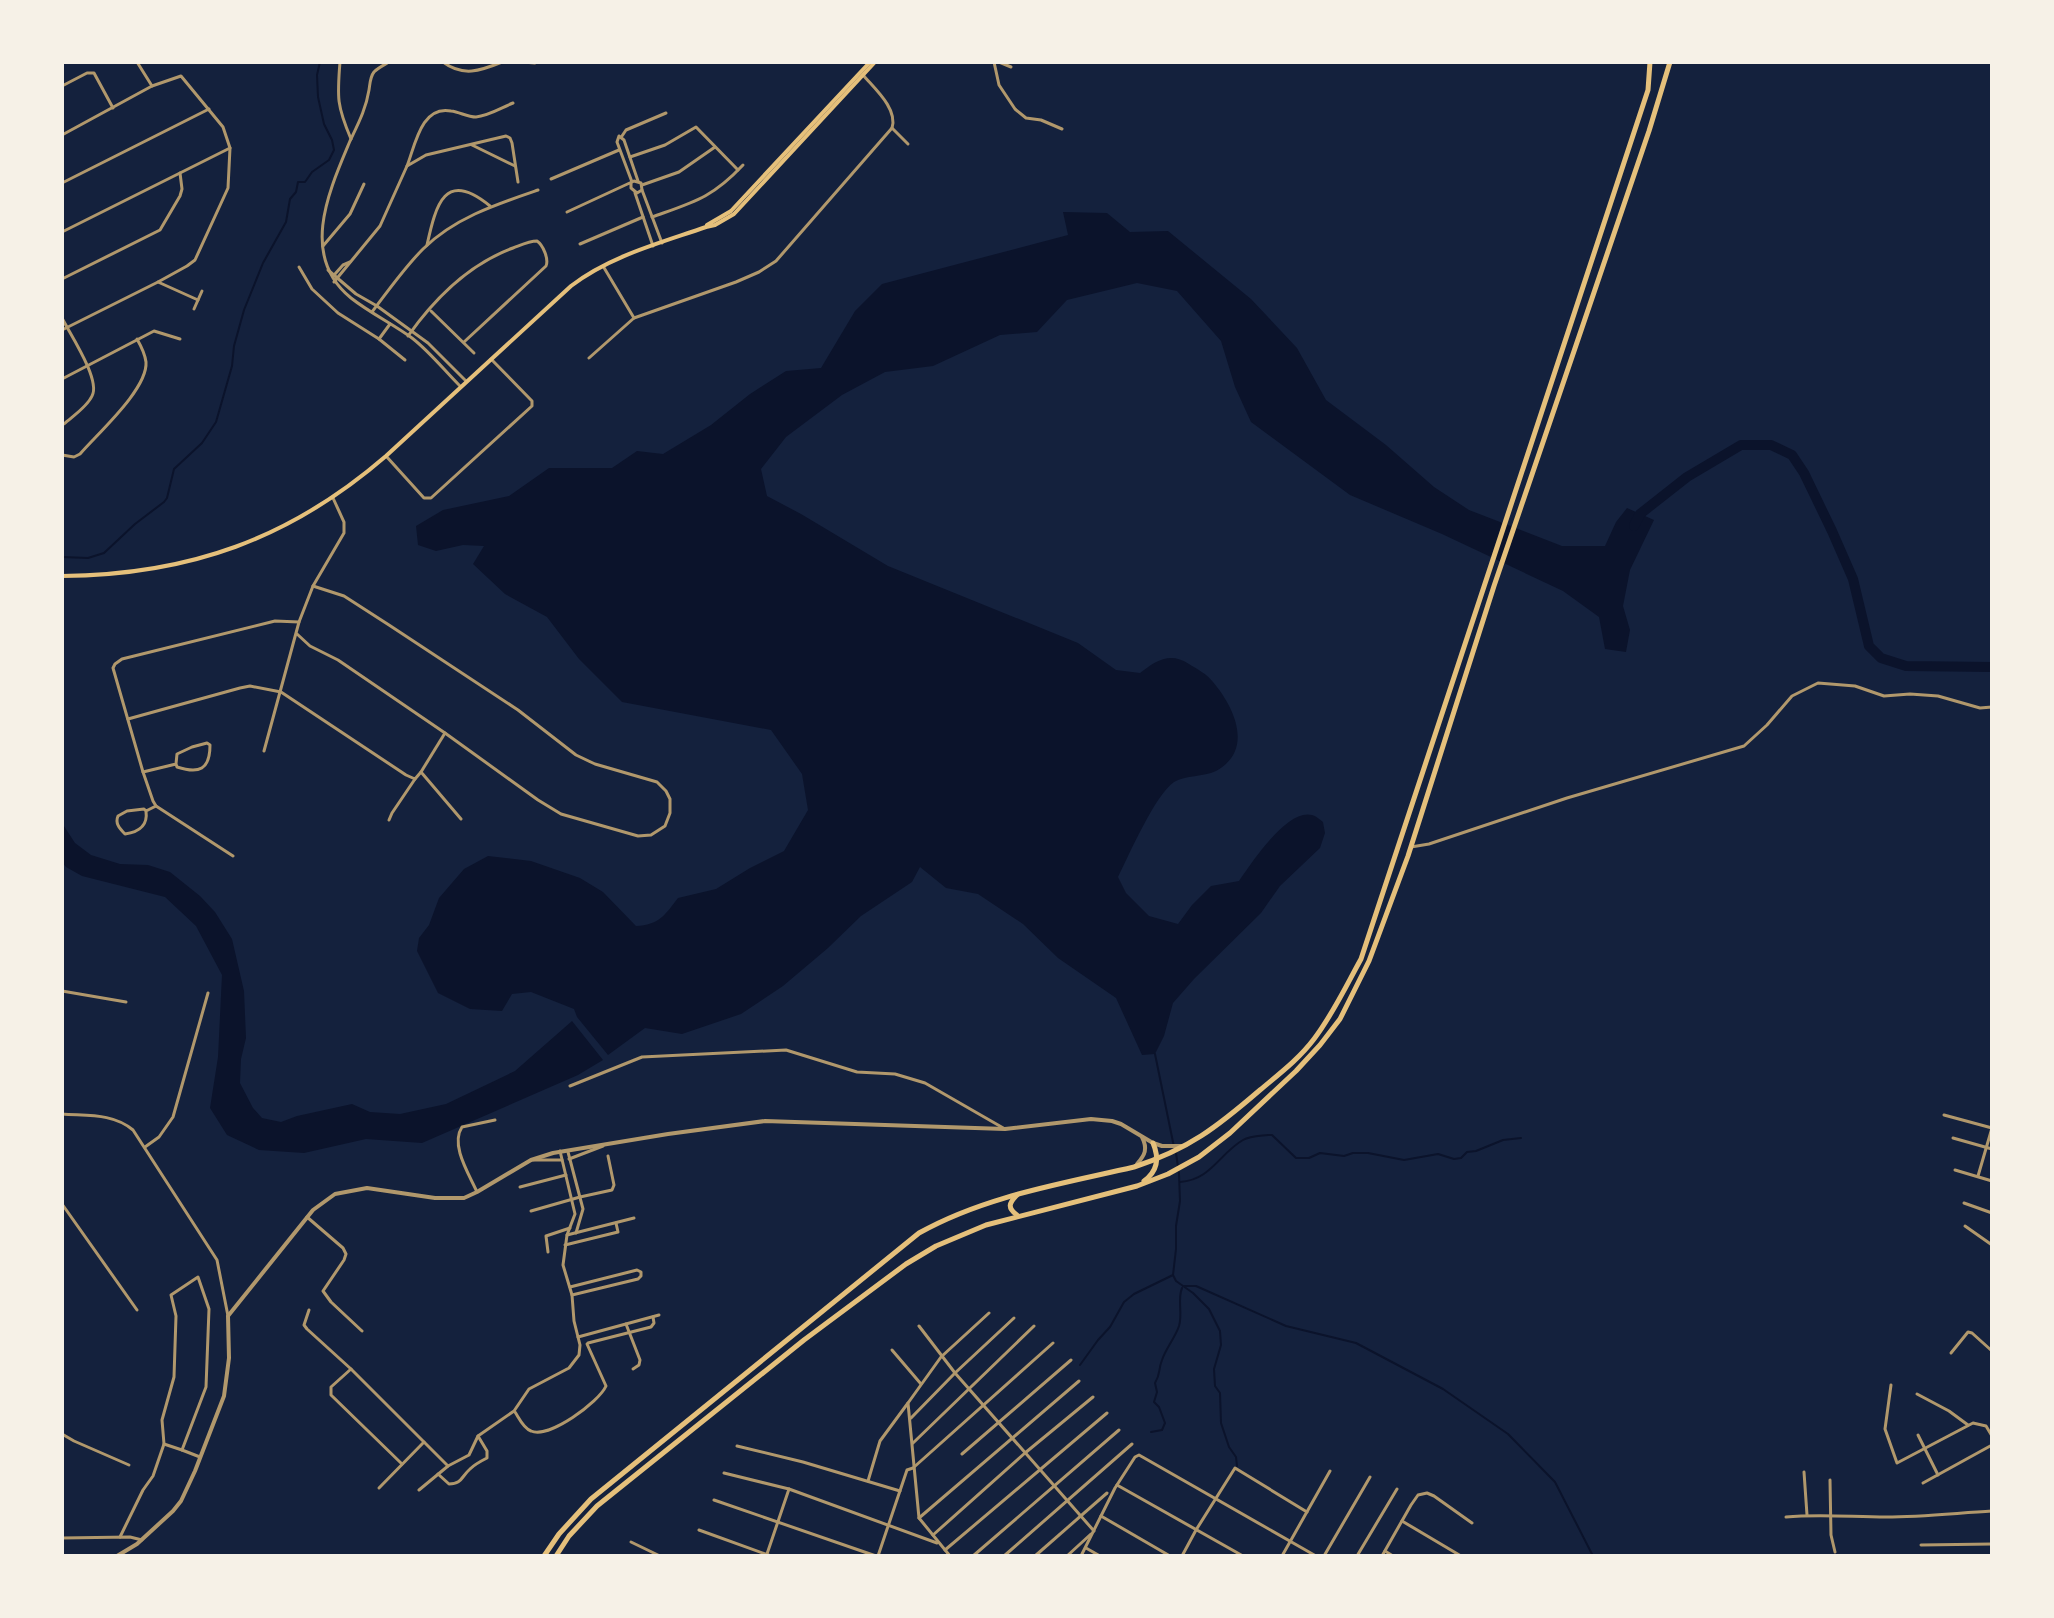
<svg xmlns="http://www.w3.org/2000/svg" width="2054" height="1618" font-family="Manrope,sans-serif">
	<rect width="100%" height="100%" fill="#14213d"/>
	<g fill="#0b132b">
		<path d="M1063,212L1107,213L1130,232L1168,231L1251,299L1297,348L1326,400L1386,445L1434,487L1469,510L1562,546H1605L1616,522L1627,508L1654,520L1630,570L1623,606L1630,630L1626,652L1605,649L1599,617L1563,591L1442,534L1350,495L1251,422L1235,387L1221,341L1177,291L1137,283L1067,300L1037,332L1000,335L933,366L885,372L842,395L786,437L761,469L767,496L801,514L888,566L1078,643L1116,670L1140,673C1155,661 1170,651 1189,664C1197,669 1207,674 1213,682C1235,708 1254,750 1216,771C1203,777 1186,775 1174,782C1155,795 1129,855 1118,877L1126,893L1149,916L1178,924L1192,905L1211,886L1239,881C1251,864 1287,808 1312,815C1316,816 1319,819 1323,822L1325,833L1320,848L1280,886L1261,913L1194,979L1173,1003L1164,1036L1155,1054L1142,1055L1116,998L1058,958L1023,924L978,894L946,888L920,867L912,882L861,916L828,948L783,986L741,1014L682,1034L645,1028L608,1055L577,1017L574,1009L531,992L512,994L502,1011L470,1009L438,993L417,951L419,938L429,925L439,898L464,869L488,856L531,861L580,878L603,892L636,926C659,925 665,915 678,898L716,889L750,868L784,851L808,810L802,774L771,730L622,702L579,659L547,617L505,594L473,564L484,546L463,545L436,551L418,545L416,526L443,510L509,496L549,468H612L637,451L663,454L711,425L750,394L786,371L821,368L855,311L882,284L1068,235Z"/>
		<path d="M62,823L75,843L91,855L120,864L148,865L170,872L200,896L215,912L232,939L244,991L246,1038L241,1059L240,1083L253,1108L262,1118L281,1122L297,1116L352,1104L370,1112L400,1114L446,1104L515,1071L572,1021L603,1060L578,1075L422,1143L366,1139L304,1153L259,1150L227,1135L210,1108L218,1057L222,975L196,926L165,897L82,876L66,867L62,862Z"/>
	</g>
	<g fill="none" stroke-linecap="round" stroke-linejoin="round">
		<g stroke="#0b132b" stroke-width="2">
			<path d="M62,557L88,558L104,553L135,524L164,502L167,498L174,469L202,443L216,422L232,366L234,346L244,310L263,263L286,222L290,199L296,192L298,182H305L312,172L329,160L334,150L332,140L324,124L318,97L317,75L320,62"/>
			<path d="M1155,1054L1174,1147"/>
			<path d="M1176,1153L1179,1174L1180,1201L1176,1226V1249L1173,1275L1176,1281L1193,1293L1209,1309L1220,1331L1221,1345L1214,1369L1215,1386L1220,1393L1221,1423L1229,1447L1236,1457L1237,1466"/>
			<path d="M1180,1182C1211,1180 1220,1153 1243,1140C1250,1136 1260,1136 1268,1135H1272L1296,1158H1309L1320,1153L1344,1156L1353,1153H1368L1404,1160L1438,1154L1454,1159L1461,1158L1467,1152L1476,1151L1503,1140L1521,1138"/>
			<path d="M1183,1286H1196L1286,1326L1356,1343L1443,1389L1508,1434L1555,1482L1593,1556"/>
			<path d="M1080,1365L1098,1340L1110,1327L1124,1302L1134,1294L1173,1275"/>
			<path d="M1151,1432L1162,1430L1165,1423L1159,1407L1154,1402L1157,1392L1155,1383C1161,1373 1158,1370 1162,1360C1166,1348 1175,1338 1179,1326C1183,1313 1177,1300 1182,1288"/>
		</g>
		<path stroke="#0b132b" stroke-width="10" d="M1634,526L1640,514L1687,477L1741,445H1771L1792,455L1804,473L1832,531L1853,579L1869,646L1881,658L1906,666L1992,667"/>
		<g stroke="#b1986c" stroke-width="3">
			<path d="M137,62L152,86"/>
			<path d="M340,62C337,98 337,106 351,139"/>
			<path d="M389,62C384,65 378,68 374,72C370,77 370,84 369,90C366,109 358,124 350,141C329,191 299,256 351,298C370,313 393,324 412,338C430,352 444,370 460,386"/>
			<path d="M443,62C463,77 480,71 502,62"/>
			<path d="M523,62L535,63"/>
			<path d="M994,62L999,85L1015,109L1026,118L1041,120L1062,129"/>
			<path d="M999,62L1011,67"/>
			<path d="M863,75C875,89 898,109 892,128L908,144"/>
			<path d="M62,86L87,73H94L113,108"/>
			<path d="M62,135L152,86L181,76L223,127L230,148L228,188L195,260L187,266L158,282L62,330"/>
			<path d="M622,136L626,130L666,113"/>
			<path d="M472,145L515,166"/>
			<path d="M630,157L665,145L696,127L738,170"/>
			<path d="M407,166C415,146 421,105 451,111C460,112 467,117 476,117C488,116 501,108 513,103"/>
			<path d="M551,179L619,150"/>
			<path d="M632,182L617,142L619,136L624,140L638,181"/>
			<path d="M62,183L209,109"/>
			<path d="M642,185L679,172L715,147"/>
			<path d="M642,190L662,243"/>
			<path d="M635,193L653,246"/>
			<path d="M567,212L634,181L641,183L642,190L637,193L631,188V184"/>
			<path d="M652,217C694,202 712,198 743,165"/>
			<path d="M62,232L230,148"/>
			<path d="M580,244L643,217"/>
			<path d="M427,245C436,204 445,169 490,206"/>
			<path d="M323,246L350,214L364,184"/>
			<path d="M603,266L634,318"/>
			<path d="M299,267L312,289L338,313L379,339L405,360"/>
			<path d="M328,270L356,294L377,306L428,343L466,381"/>
			<path d="M335,274L343,265L350,262"/>
			<path d="M62,279L160,230L180,196L182,189L180,173"/>
			<path d="M158,282L198,300"/>
			<path d="M334,282L380,226L407,166L426,155L506,136L510,138L512,143L518,182"/>
			<path d="M194,309L202,291"/>
			<path d="M431,311L474,353"/>
			<path d="M372,312C388,291 404,268 423,249C454,218 497,204 538,190"/>
			<path d="M62,318C70,334 101,380 92,396C87,407 73,416 64,424"/>
			<path d="M408,336C435,298 469,264 513,248C521,245 529,241 537,241C543,245 549,259 546,266L464,342"/>
			<path d="M379,339L390,324"/>
			<path d="M589,358L634,318L736,282L759,272L776,261L892,128"/>
			<path d="M62,379L154,331L180,339"/>
			<path d="M62,455L74,457L80,454C97,434 148,389 146,362C145,354 141,346 137,339"/>
			<path d="M386,456L424,498H431L532,406V401L491,359"/>
			<path d="M297,634L310,646L338,660L445,733L538,800L561,814L638,836L651,835L665,826L670,813V799L666,791L657,782L595,764L576,755L518,710L389,625L344,596L313,586"/>
			<path d="M128,719L240,688L250,686L281,692L406,775L415,779L421,772L461,819"/>
			<path d="M264,751L299,622L313,586L344,533V522L333,498"/>
			<path d="M143,772L176,764L177,767C199,774 210,770 210,745L207,743L192,747L177,754L176,764"/>
			<path d="M421,772L445,733"/>
			<path d="M146,811C148,826 139,832 125,834C119,828 115,823 118,816L127,811L144,809L146,811L156,806"/>
			<path d="M389,820L392,813L415,779"/>
			<path d="M1411,847L1429,844L1567,798L1744,746L1767,725L1792,696L1818,683L1855,686L1884,696L1910,694L1938,696L1980,708L1992,707"/>
			<path d="M233,856L156,806L153,801L143,772L113,668L115,664L122,659L275,621L299,622"/>
			<path d="M62,991L126,1002"/>
			<path d="M570,1086L642,1057L786,1050L857,1072L895,1074L925,1083L1005,1129"/>
			<path d="M62,1114C87,1116 113,1113 133,1130L217,1260L228,1316"/>
			<path d="M1944,1115L1992,1128L1978,1176"/>
			<path d="M1953,1138L1992,1149"/>
			<path d="M145,1147L159,1137L173,1117L208,993"/>
			<path d="M568,1152L583,1209L576,1233"/>
			<path d="M569,1159L603,1146"/>
			<path d="M534,1160H562"/>
			<path d="M1955,1170L1992,1181"/>
			<path d="M520,1187L566,1175"/>
			<path d="M477,1192C469,1174 450,1145 462,1127L495,1120"/>
			<path d="M1964,1203L1992,1213"/>
			<path d="M62,1204L137,1310"/>
			<path d="M531,1211L580,1197L612,1190L614,1185L608,1156"/>
			<path d="M307,1217L343,1248L346,1254L344,1260L323,1291L331,1302L362,1331"/>
			<path d="M1965,1226L1992,1245"/>
			<path d="M567,1235L634,1218"/>
			<path d="M565,1245L618,1232L616,1223"/>
			<path d="M548,1252L546,1236L570,1228"/>
			<path d="M570,1287L637,1270L641,1272V1276L638,1279L572,1295"/>
			<path d="M309,1310L304,1325L307,1329L351,1369L448,1466"/>
			<path d="M626,1324L640,1360L639,1365L633,1369"/>
			<path d="M919,1326L955,1373L1094,1531"/>
			<path d="M578,1337L659,1315"/>
			<path d="M588,1343L651,1327L654,1323L653,1317"/>
			<path d="M892,1350L921,1384"/>
			<path d="M1951,1353L1968,1332L1972,1333L1992,1351"/>
			<path d="M351,1369L331,1387V1395L402,1464"/>
			<path d="M1891,1385L1885,1429L1897,1463L1973,1423L1986,1426L1992,1436"/>
			<path d="M1917,1394L1949,1411L1968,1425"/>
			<path d="M515,1412C519,1418 523,1428 531,1431C549,1439 599,1402 606,1386L587,1344"/>
			<path d="M911,1418L955,1373L1014,1318"/>
			<path d="M62,1434L74,1441L129,1465"/>
			<path d="M1918,1435L1938,1475"/>
			<path d="M913,1443L1034,1326"/>
			<path d="M164,1444L182,1450"/>
			<path d="M737,1446L803,1462L900,1491"/>
			<path d="M1992,1450V1501"/>
			<path d="M962,1454L1071,1360"/>
			<path d="M1804,1472L1807,1515"/>
			<path d="M724,1473L789,1489L937,1543"/>
			<path d="M438,1474L449,1484C462,1484 461,1477 470,1469C475,1464 481,1461 487,1458V1451L478,1436"/>
			<path d="M1830,1480L1831,1535L1835,1552"/>
			<path d="M868,1481L880,1441L908,1403"/>
			<path d="M1923,1483L1992,1445"/>
			<path d="M1117,1485L1243,1556"/>
			<path d="M379,1488L424,1442"/>
			<path d="M419,1490L448,1466L469,1455L478,1436L514,1411L529,1389L569,1368L579,1355L580,1345L574,1321L572,1295L563,1265L567,1235L575,1214L560,1151"/>
			<path d="M714,1500L876,1556"/>
			<path d="M1101,1516L1170,1556"/>
			<path d="M1786,1517C1819,1514 1852,1517 1886,1517C1921,1517 1957,1513 1992,1511"/>
			<path d="M919,1518L1079,1381"/>
			<path d="M1402,1521L1461,1556"/>
			<path d="M699,1530L771,1556"/>
			<path d="M933,1535L1025,1453L1093,1397"/>
			<path d="M120,1537L143,1490L153,1476L164,1444L162,1420L174,1377L176,1316L171,1295L198,1277L209,1309L206,1387L182,1450L200,1457"/>
			<path d="M62,1538L130,1537L142,1540"/>
			<path d="M631,1542L660,1556"/>
			<path d="M1921,1545L1992,1544"/>
			<path d="M1086,1548L1100,1556"/>
			<path d="M945,1550L1107,1413"/>
			<path d="M1385,1551L1393,1556"/>
			<path d="M767,1554L789,1489"/>
			<path d="M878,1556L907,1470L913,1468L1053,1343"/>
			<path d="M950,1556L919,1518L908,1403L941,1357L989,1313"/>
			<path d="M973,1556L1119,1430"/>
			<path d="M1004,1556L1132,1444"/>
			<path d="M1035,1556L1107,1493"/>
			<path d="M1067,1556L1091,1534"/>
			<path d="M1081,1556L1115,1488L1135,1457L1139,1455L1316,1556"/>
			<path d="M1182,1556L1196,1530L1235,1468L1307,1512"/>
			<path d="M1282,1556L1330,1471"/>
			<path d="M1324,1556L1370,1477"/>
			<path d="M1357,1556L1397,1489"/>
			<path d="M1382,1556L1411,1505L1418,1495L1427,1493L1434,1496L1472,1523"/>
		</g>
		<g stroke="#b1986c" stroke-width="4">
			<path d="M1137,1164C1145,1155 1148,1149 1142,1137"/>
			<path d="M117,1556L137,1544L173,1511L181,1501L195,1471L224,1396L229,1358L228,1316L313,1210L335,1194L367,1188L435,1198H464L477,1192L531,1160L553,1153L668,1134L765,1121L1005,1129L1091,1119L1112,1121L1121,1124L1153,1143L1162,1146H1183"/>
		</g>
		<g stroke="#e5c07b" stroke-width="4">
			<path d="M707,225L731,211L870,62"/>
			<path d="M62,576C189,575 290,539 386,456L571,286C610,256 660,243 706,227L715,225L734,214L875,62"/>
		</g>
		<g stroke="#e5c07b" stroke-width="5">
			<path d="M1144,1181C1158,1171 1159,1157 1153,1143"/>
			<path d="M1017,1215C1007,1208 1009,1203 1017,1195"/>
			<path d="M544,1556L559,1534L591,1499L919,1233C985,1196 1061,1184 1134,1167C1189,1149 1217,1127 1260,1090C1279,1074 1299,1059 1314,1039C1333,1014 1346,986 1361,959L1648,90L1650,62"/>
			<path d="M556,1556L569,1536L597,1506L804,1340L906,1264L936,1246L986,1225L1137,1186L1168,1174L1199,1157L1230,1133L1296,1071L1320,1045L1340,1019L1369,961L1408,856L1494,586L1649,131L1670,62"/>
		</g>
	</g>
	<rect width="2054" height="1618" fill="none" stroke="#f6f1e7" stroke-width="128"/>
</svg>
